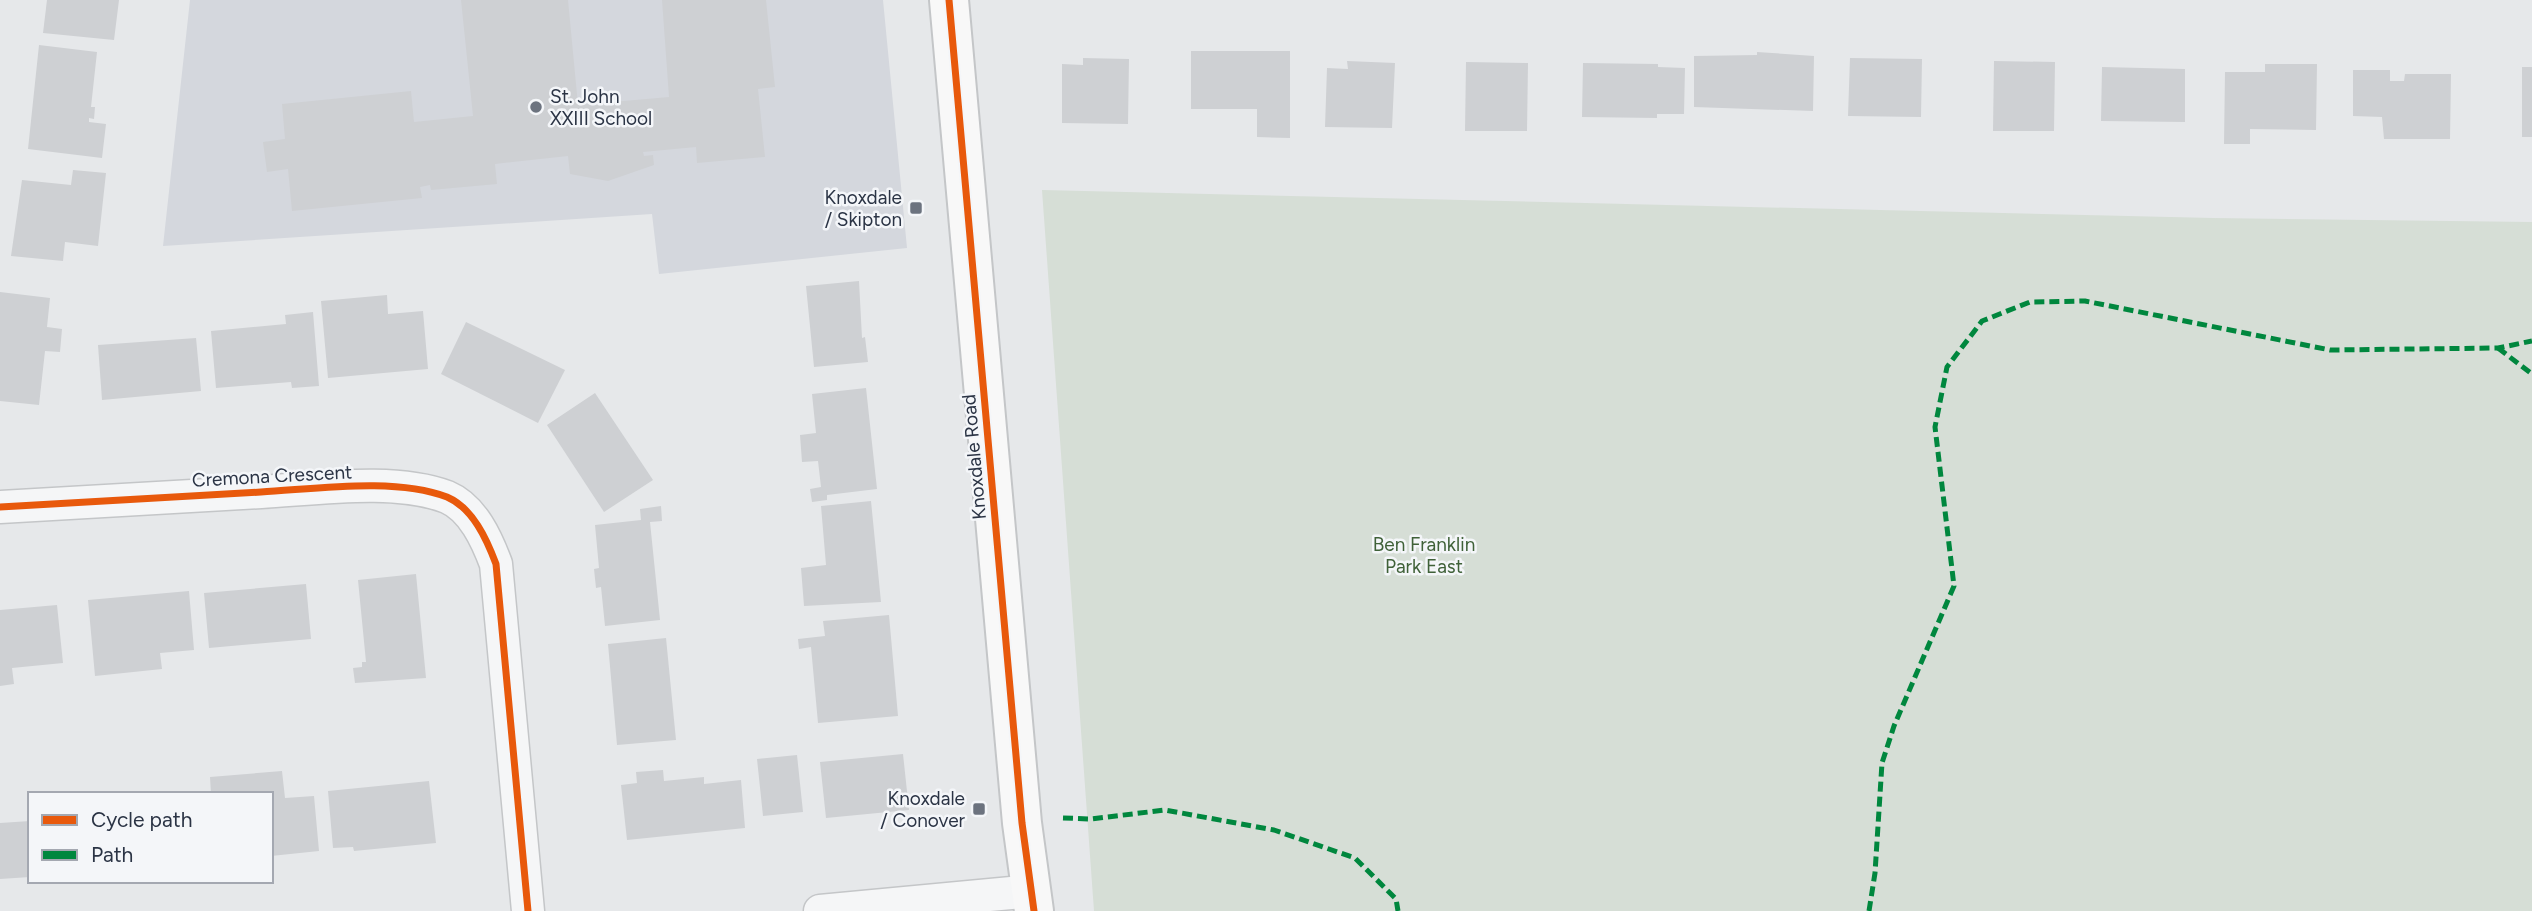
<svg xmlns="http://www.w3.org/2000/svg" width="2532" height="911" font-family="Figtree,sans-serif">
	<rect width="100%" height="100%" fill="#e6e8ea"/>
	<path fill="#d4d7dd" d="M190,0H883L907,248L659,274L652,214L163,246Z"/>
	<path fill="#d6ded6" d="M1042,190L2213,218L2532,222V911H1094Z"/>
	<g fill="#ced0d3">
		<path d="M47,0H119L114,40L43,33Z"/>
		<path d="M461,0H568L578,105L669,97L662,0H766L775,87L758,89L765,157L697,163L696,147L643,152L644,156L653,155L654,165L608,181L570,174L568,156L495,164L497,184L431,190L430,185L420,187L422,198L292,211L288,169L267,172L263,142L285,139L282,104L411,91L414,122L473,116Z"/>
		<path d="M39,45L97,52L91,107H95L94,119L89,118V122L106,124L102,158L28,149Z"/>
		<path d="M1191,51H1290V138L1257,137V109H1191Z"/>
		<path d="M1757,52L1814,56L1813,111L1694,107V56L1757,55Z"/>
		<path d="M1083,58L1129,59L1128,124L1062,123V64L1083,65Z"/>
		<path d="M1850,58L1922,59L1921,117L1848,116Z"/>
		<path d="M1347,61L1395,63L1392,128L1325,127L1327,68L1348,69Z"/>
		<path d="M1994,61L2055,62L2054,131H1993Z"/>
		<path d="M1466,62L1528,63L1527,131H1465Z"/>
		<path d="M1583,63L1658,64V67L1685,68L1684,114H1657V118L1582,117Z"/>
		<path d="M2265,64H2317L2316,130L2250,129V144H2224L2225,72H2265Z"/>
		<path d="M2102,67L2185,69V122L2101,121Z"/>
		<rect x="2522" y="67" width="10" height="70"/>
		<path d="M2353,70H2390V81H2404L2405,74H2451L2450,139H2384L2382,117L2353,116Z"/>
		<path d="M73,170L106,173L98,246L65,242L63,261L11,256L22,180L71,185Z"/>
		<path d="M859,281L862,338L865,337L868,362L814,367L806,286Z"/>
		<path d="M0,292L50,298L47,327L62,329L60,352L45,351L39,405L0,401Z"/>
		<path d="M387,295L388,314L423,311L428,369L328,378L321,301Z"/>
		<path d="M313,312L319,386L292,388L291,382L216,388L211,331L286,324L285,315Z"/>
		<path d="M466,322L565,370L538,423L441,374Z"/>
		<path d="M196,338L201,391L102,400L98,345Z"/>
		<path d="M866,388L877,489L827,495V500L812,502L810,489L821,487L818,461L802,462L800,435L816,433L812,394Z"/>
		<path d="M595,393L653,480L604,512L547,425Z"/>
		<path d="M871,501L881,602L804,606L801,568L826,565L821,506Z"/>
		<path d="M661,506L662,521L650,522L660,620L605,626L601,587L596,588L594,569L599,568L595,525L641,520L640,509Z"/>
		<path d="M416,574L426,678L355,683L353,668L362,667V662H366L358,580Z"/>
		<path d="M306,584L311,639L209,648L204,593Z"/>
		<path d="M189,591L194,650L160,653L162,669L95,676L88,600Z"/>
		<path d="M57,605L63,663L12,668L14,684L0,686V610Z"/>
		<path d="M889,615L898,716L818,723L811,647L799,649L798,639L825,636L823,621Z"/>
		<path d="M666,638L676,740L617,745L608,644Z"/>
		<path d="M903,754L909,810L826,818L820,762Z"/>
		<path d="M797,755L803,812L763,816L757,759Z"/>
		<path d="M663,770L664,781L704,777V784L741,780L745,828L627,840L621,785L637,783L636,772Z"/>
		<path d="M282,771L285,798L314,796L319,851L271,856V794H211L210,777Z"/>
		<path d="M429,781L436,843L354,851L353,847L333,848L328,791Z"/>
		<path d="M30,821V877L0,879V823Z"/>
	</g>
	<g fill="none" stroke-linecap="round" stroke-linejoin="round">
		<g stroke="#c4c6c8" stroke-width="35">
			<g id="street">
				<path d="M0,507C87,502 174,497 261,492C316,489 395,477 447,497C473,508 487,540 496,564L528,911"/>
				<path d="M820,911L1032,891"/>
			</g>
		</g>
		<g stroke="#c4c6c8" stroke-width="42">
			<path id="secondary" d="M949,0L1022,823L1034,911"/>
		</g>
		<use href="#street" stroke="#f5f6f7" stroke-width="32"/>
		<use href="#secondary" stroke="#f8f8f8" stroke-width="38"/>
		<g stroke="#00873e" stroke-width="5" stroke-dasharray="10 5" stroke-linecap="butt">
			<path d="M2498,348L2532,374"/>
			<path d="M1063,818L1091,819L1165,810L1274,830L1355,858L1396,899L1398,911"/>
			<path d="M1869,911L1875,873L1882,763L1894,726L1954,586L1935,427L1947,367L1982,321L2030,302L2085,301L2330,350L2498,348L2532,341"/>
		</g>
		<g stroke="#f4f6f9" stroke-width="11">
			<g id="cycleway">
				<path d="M949,0L1022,823L1034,911"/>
				<path d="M0,507C87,502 174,497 261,492C316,489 395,477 447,497C473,508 487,540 496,564L528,911"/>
			</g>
		</g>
		<use href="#cycleway" stroke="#e8590c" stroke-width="7"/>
	</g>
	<g fill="#6c737f" stroke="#f4f6f9" stroke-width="2.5">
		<circle cx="536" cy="107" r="7"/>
		<rect x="909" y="201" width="14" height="14" rx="3.5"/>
		<rect x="972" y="802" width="14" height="14" rx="3.5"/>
	</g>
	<g text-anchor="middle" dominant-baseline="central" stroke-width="5" stroke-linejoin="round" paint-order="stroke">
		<g font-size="19" fill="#2b3445" stroke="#f4f6f9" text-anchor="end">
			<text x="550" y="96" text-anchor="start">St. John<tspan x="550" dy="22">XXIII School</tspan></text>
			<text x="902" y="197">Knoxdale<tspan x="902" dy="22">/ Skipton</tspan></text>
			<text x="965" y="798">Knoxdale<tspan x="965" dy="22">/ Conover</tspan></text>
		</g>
		<g font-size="19" fill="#2b3445" stroke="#f4f6f9">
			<text transform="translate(974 457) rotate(-95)">Knoxdale Road</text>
			<text transform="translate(272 476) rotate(-3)">Cremona Crescent</text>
		</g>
		<g font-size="19" fill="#3f6138" stroke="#f4f6f9">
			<text x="1424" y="544">Ben Franklin<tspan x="1424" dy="22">Park East</tspan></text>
		</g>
	</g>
	<rect x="28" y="792" width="245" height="91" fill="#f4f6f9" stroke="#a4a8b1" stroke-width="2"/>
	<rect x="42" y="815" width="35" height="10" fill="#e8590c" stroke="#a4a8b1" stroke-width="2"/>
	<text x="91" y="827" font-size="21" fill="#2b3445">Cycle path</text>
	<rect x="42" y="850" width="35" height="10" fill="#00873e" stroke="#a4a8b1" stroke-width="2"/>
	<text x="91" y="862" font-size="21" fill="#2b3445">Path</text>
</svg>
